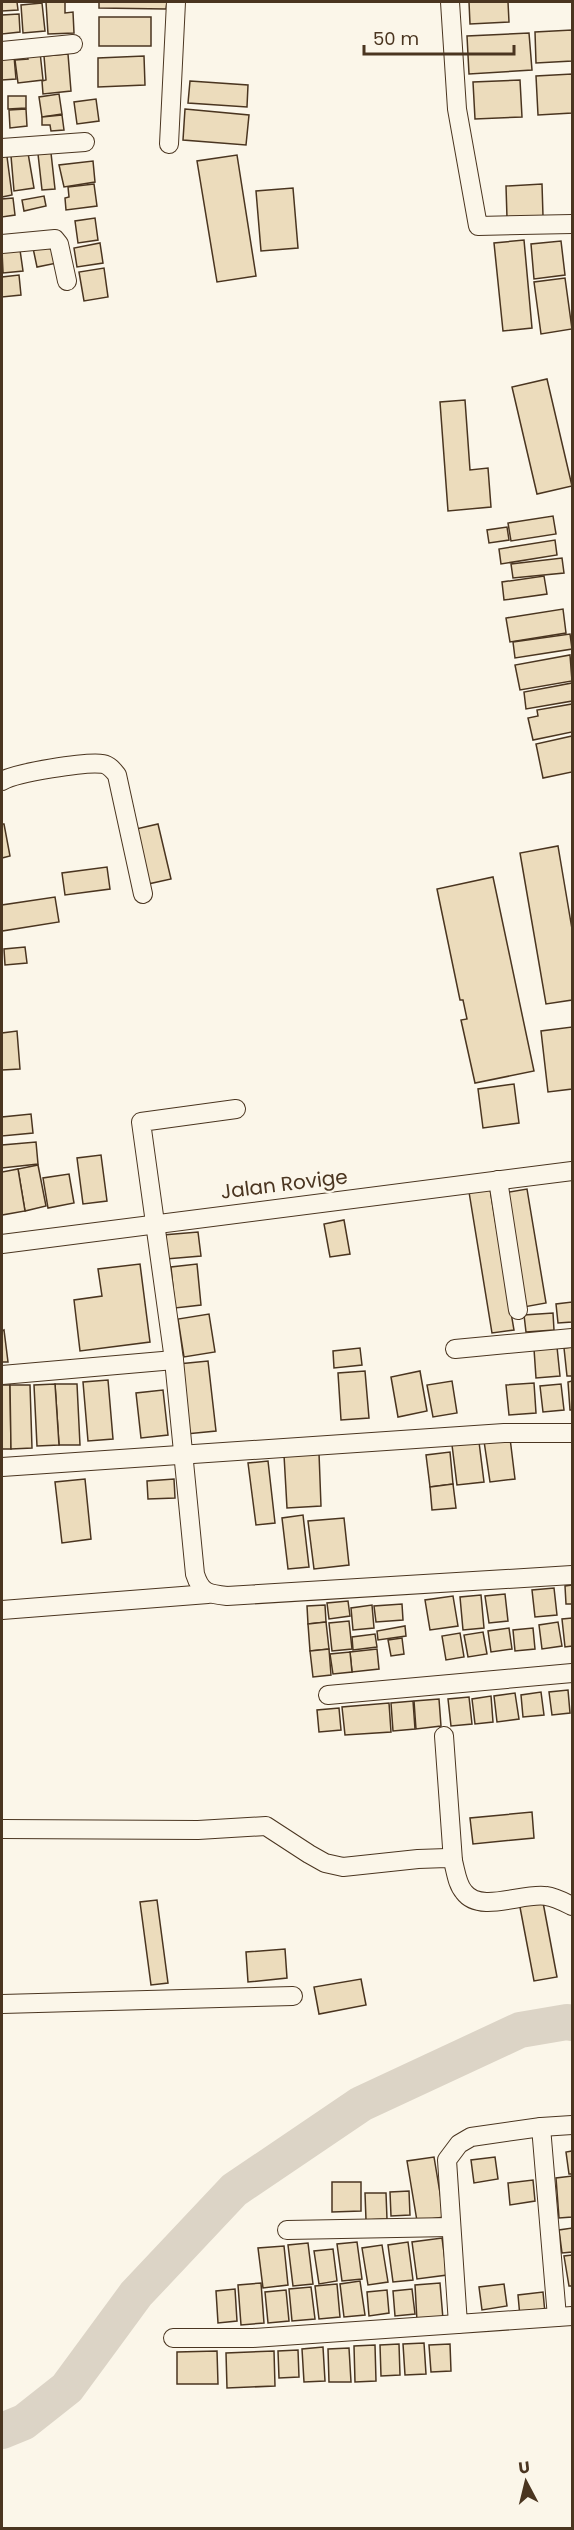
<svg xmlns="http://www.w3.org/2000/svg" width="574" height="2530" font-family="Poppins,sans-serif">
	<rect width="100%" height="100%" fill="#fbf6e9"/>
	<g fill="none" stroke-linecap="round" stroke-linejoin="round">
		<path stroke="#dcd4c6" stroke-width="36" d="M2,2431L24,2422L67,2388L136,2294L234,2190L361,2104L520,2030L567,2022L572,2023"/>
	</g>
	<g fill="#ecdcbc" stroke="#4a3520" stroke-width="1.5">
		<path d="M2,2H17L18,10L2,11Z"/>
		<path d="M46,2H65V13L73,12L74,33L48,34Z"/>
		<path d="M99,2H167L166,9L99,8Z"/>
		<path d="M469,2H508L509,22L470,24Z"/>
		<path d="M42,3L45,31L23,33L21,5Z"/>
		<path d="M19,14L20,32L2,34V15Z"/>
		<rect x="99" y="17" width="52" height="29"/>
		<path d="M572,30V61L536,63L535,32Z"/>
		<path d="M529,33L532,70L469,74L467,36Z"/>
		<path d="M40,52L43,80L18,83L15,60L28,59L27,54Z"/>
		<path d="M68,54L71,91L43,94L42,81L46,80L44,56Z"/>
		<path d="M14,56L16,79L2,80V57Z"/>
		<path d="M144,56L145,85L98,87V58Z"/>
		<path d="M572,74V113L538,115L536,76Z"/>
		<path d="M520,80L522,117L475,119L473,82Z"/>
		<path d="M190,81L248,85L247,107L188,103Z"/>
		<path d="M59,94L62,114L42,117L39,97Z"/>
		<path d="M8,96H26V108L8,109Z"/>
		<path d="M96,99L99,121L77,124L74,102Z"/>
		<path d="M26,109L27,126L10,128L9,110Z"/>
		<path d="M185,109L249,115L246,145L183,140Z"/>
		<path d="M62,115L64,130L51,131L50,125H42V117Z"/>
		<path d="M6,149L12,195L2,197V150Z"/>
		<path d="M28,153L34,188L14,191L11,156Z"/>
		<path d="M51,153L55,189L42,190L38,154Z"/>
		<path d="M237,155L256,276L217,282L197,161Z"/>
		<path d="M93,161L95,182L64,187L59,165Z"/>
		<path d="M94,184L97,206L66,210L65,198L69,197L68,187Z"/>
		<path d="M542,184L543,216L507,218L506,186Z"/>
		<path d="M293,188L298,248L261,251L256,191Z"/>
		<path d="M44,196L46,206L24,211L22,200Z"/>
		<path d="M13,198L15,215L2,217V199Z"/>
		<path d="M95,218L98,240L78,243L75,221Z"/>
		<path d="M524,240L532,328L503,331L494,243Z"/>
		<path d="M561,241L565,275L534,279L531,244Z"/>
		<path d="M100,243L103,263L77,267L74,248Z"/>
		<path d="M53,244L57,263L37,267L33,248Z"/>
		<path d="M20,250L23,271L3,273L2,251Z"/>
		<path d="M104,268L108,297L84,301L79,272Z"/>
		<path d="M19,275L21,295L2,297V277Z"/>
		<path d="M565,278L572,329L541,334L534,282Z"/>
		<path d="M547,379L572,486L537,494L512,387Z"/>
		<path d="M465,400L470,470L488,468L491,507L448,511L440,402Z"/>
		<path d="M553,516L556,534L511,541L508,523Z"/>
		<path d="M507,527L509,540L489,543L487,530Z"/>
		<path d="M555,540L557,555L501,564L499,549Z"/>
		<path d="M562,558L564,573L513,578L511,564Z"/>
		<path d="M544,576L547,594L504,600L502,582Z"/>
		<path d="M563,609L566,633L510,642L506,618Z"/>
		<path d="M570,634L572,649L515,658L513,642Z"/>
		<path d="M570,655L572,681L520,690L515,665Z"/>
		<path d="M572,683V701L526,709L524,692Z"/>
		<path d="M572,704V732L533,740L528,718L538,716L537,710Z"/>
		<path d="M572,736V772L543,778L536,744Z"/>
		<path d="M2,824H4L10,856L2,858Z"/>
		<path d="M158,824L171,879L148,884L136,829Z"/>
		<path d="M558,846L572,929V1000L546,1004L520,853Z"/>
		<path d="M107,867L110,889L65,895L62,873Z"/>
		<path d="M493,877L534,1071L475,1083L461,1020L467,1019L463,1000H460L437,889Z"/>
		<path d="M55,897L59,922L2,931V905Z"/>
		<path d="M25,947L27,963L5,965L4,949Z"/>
		<path d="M572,1027V1089L548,1092L541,1031Z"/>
		<path d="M17,1031L20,1069L2,1070V1033Z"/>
		<path d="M514,1084L519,1123L483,1128L478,1089Z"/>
		<path d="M31,1114L33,1133L2,1136V1117Z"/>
		<path d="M36,1142L38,1164L2,1168V1145Z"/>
		<path d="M101,1155L107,1201L83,1204L77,1158Z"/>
		<path d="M38,1165L46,1206L25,1211L18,1169Z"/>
		<path d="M18,1169L25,1211L2,1215V1172Z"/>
		<path d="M69,1174L74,1203L48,1208L43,1178Z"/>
		<path d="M490,1189L514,1330L492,1333L469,1192Z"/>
		<path d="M527,1189L546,1303L524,1307L504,1193Z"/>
		<path d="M344,1220L350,1254L330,1257L324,1224Z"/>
		<path d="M198,1232L201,1256L166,1259L163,1235Z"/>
		<path d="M140,1264L150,1342L80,1351L74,1300L102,1296L98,1269Z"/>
		<path d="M197,1264L201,1305L175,1308L171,1267Z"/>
		<path d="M572,1302V1322L558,1323L556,1304Z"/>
		<path d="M553,1313L554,1330L526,1332L524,1315Z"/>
		<path d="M209,1314L215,1352L184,1357L178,1319Z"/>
		<path d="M4,1330L8,1362H2V1331Z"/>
		<path d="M557,1347L560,1376L536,1378L534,1349Z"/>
		<path d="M572,1347V1376H567L564,1348Z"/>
		<path d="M360,1348L362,1365L334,1368L333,1351Z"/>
		<path d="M208,1361L216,1431L186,1434L178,1364Z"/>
		<path d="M365,1371L369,1418L341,1420L338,1373Z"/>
		<path d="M420,1371L427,1411L398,1417L391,1377Z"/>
		<path d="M108,1380L113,1439L88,1441L83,1382Z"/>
		<path d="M452,1381L457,1413L433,1417L427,1385Z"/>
		<path d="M572,1381V1410H570L568,1382Z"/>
		<path d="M534,1383L536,1413L509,1415L506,1385Z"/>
		<path d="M55,1384H77L80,1445H59Z"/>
		<path d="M55,1384L59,1445L37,1446L34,1385Z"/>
		<path d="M561,1384L564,1410L543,1412L540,1386Z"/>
		<path d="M2,1385H10L11,1449H2Z"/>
		<path d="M10,1385H30L32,1448L11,1449Z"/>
		<path d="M163,1390L168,1435L141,1438L136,1393Z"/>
		<path d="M510,1438L515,1479L490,1482L484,1441Z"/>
		<path d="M479,1442L484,1482L457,1485L452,1445Z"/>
		<path d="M450,1452L453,1484L430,1487L426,1455Z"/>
		<path d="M319,1453L321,1506L287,1508L284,1455Z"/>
		<path d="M268,1461L275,1523L256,1525L248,1463Z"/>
		<path d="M85,1479L91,1539L62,1543L55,1482Z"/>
		<path d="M174,1479L175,1498L148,1499L147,1481Z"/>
		<path d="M453,1484L456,1508L432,1510L430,1487Z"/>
		<path d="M303,1515L309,1567L288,1569L282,1518Z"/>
		<path d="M344,1518L349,1565L314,1569L308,1521Z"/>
		<path d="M572,1585V1604H566L565,1586Z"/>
		<path d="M554,1588L557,1615L535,1617L532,1590Z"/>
		<path d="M505,1594L508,1621L489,1623L485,1596Z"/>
		<path d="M481,1595L484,1628L463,1630L460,1597Z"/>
		<path d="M453,1596L458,1626L430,1630L425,1600Z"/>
		<path d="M348,1601L350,1616L329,1619L327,1603Z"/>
		<path d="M402,1604L403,1620L376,1622L374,1606Z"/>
		<path d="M325,1605L326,1622L308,1624L307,1606Z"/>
		<path d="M372,1605L374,1628L353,1630L351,1608Z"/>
		<path d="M572,1618V1646L565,1647L562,1619Z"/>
		<path d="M349,1621L352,1649L332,1651L329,1623Z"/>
		<path d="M326,1622L329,1649L310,1651L308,1624Z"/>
		<path d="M558,1622L562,1646L542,1649L539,1625Z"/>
		<path d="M405,1626L406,1636L378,1640L377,1631Z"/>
		<path d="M509,1628L512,1649L491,1652L488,1631Z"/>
		<path d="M533,1628L535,1649L515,1651L513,1630Z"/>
		<path d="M483,1632L487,1654L468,1657L464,1635Z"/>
		<path d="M460,1633L464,1657L446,1660L442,1636Z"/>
		<path d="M375,1634L377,1647L353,1650L352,1637Z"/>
		<path d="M402,1638L404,1654L391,1656L388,1640Z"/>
		<path d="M329,1649L331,1675L313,1677L310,1651Z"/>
		<path d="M377,1649L379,1669L352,1672L350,1652Z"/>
		<path d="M350,1652L352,1672L333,1674L330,1654Z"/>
		<path d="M568,1690L570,1713L552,1715L549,1692Z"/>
		<path d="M541,1692L544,1715L523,1717L521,1695Z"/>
		<path d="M515,1693L519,1719L497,1722L494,1696Z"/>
		<path d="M491,1696L493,1722L475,1724L472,1699Z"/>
		<path d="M469,1697L472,1724L451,1726L448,1699Z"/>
		<path d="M439,1699L441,1726L416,1729L414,1701Z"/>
		<path d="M413,1701L415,1729L393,1731L391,1703Z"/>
		<path d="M389,1703L391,1732L345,1735L342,1707Z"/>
		<path d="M339,1708L341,1730L319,1732L317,1710Z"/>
		<path d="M532,1812L534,1838L473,1844L470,1818Z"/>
		<path d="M542,1897L557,1977L534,1981L519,1902Z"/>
		<path d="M157,1900L168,1983L151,1985L140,1902Z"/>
		<path d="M285,1949L287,1978L248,1982L246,1952Z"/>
		<path d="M361,1979L366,2005L319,2014L314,1987Z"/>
		<path d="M572,2151V2174H569L566,2152Z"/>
		<path d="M434,2157L444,2217L417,2221L407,2161Z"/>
		<path d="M495,2157L498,2179L474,2183L471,2160Z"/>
		<path d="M572,2176V2217L559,2218L556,2178Z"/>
		<path d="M533,2180L535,2201L510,2205L508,2183Z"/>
		<path d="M332,2182H361V2211L332,2212Z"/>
		<path d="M409,2191L410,2215L391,2216L390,2192Z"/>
		<path d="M365,2193H386L387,2219L366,2220Z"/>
		<path d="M572,2228V2252L562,2253L559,2230Z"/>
		<path d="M442,2238L447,2275L417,2279L412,2242Z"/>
		<path d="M357,2242L362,2279L342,2281L337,2244Z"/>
		<path d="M408,2242L413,2280L393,2282L388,2245Z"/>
		<path d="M308,2243L313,2284L293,2286L288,2245Z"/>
		<path d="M382,2245L388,2282L368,2285L362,2248Z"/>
		<path d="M284,2246L288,2285L263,2288L258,2248Z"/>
		<path d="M333,2249L337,2281L319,2284L314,2251Z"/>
		<path d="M572,2255V2286H569L564,2256Z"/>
		<path d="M360,2281L365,2315L344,2317L340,2284Z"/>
		<path d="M261,2283L264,2323L241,2325L238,2285Z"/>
		<path d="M440,2283L443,2319L417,2321L415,2285Z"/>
		<path d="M337,2284L340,2317L319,2319L315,2286Z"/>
		<path d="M504,2284L507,2306L482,2310L479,2287Z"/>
		<path d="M311,2287L315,2319L292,2321L289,2289Z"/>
		<path d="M235,2289L237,2321L218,2323L216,2291Z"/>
		<path d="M412,2289L415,2314L395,2316L393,2291Z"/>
		<path d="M286,2290L289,2321L268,2323L265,2292Z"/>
		<path d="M387,2290L389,2313L369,2316L367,2292Z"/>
		<path d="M543,2292L545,2313L520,2317L518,2295Z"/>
		<path d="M424,2343L426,2374L405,2375L403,2344Z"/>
		<path d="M399,2344L400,2375L381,2376L380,2345Z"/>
		<path d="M450,2344L451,2371L431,2372L429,2345Z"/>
		<path d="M375,2345L376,2381L355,2382L354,2346Z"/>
		<path d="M323,2347L325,2381L304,2382L302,2349Z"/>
		<path d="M349,2348L351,2382H329L328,2349Z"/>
		<path d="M298,2350L299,2377L279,2378L278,2351Z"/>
		<path d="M217,2351L218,2384H177V2352Z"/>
		<path d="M274,2351L275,2386L227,2388L226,2353Z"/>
	</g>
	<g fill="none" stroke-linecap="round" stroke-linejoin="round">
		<g stroke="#4a3520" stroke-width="20">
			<g id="street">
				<path d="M450,2L457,109L478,226L572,224"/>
				<path d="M2,51L73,44"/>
				<path d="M169,144L176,2"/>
				<path d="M2,148L85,142"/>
				<path d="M2,244L55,239L59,244L67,281"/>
				<path d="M2,781C15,773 87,761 103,764C109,765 113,770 117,775L143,894"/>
				<path d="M236,1109L141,1122L174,1360L195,1574C201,1593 208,1594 227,1596L572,1575"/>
				<path d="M498,1180L518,1310"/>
				<path d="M2,1244L572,1171"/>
				<path d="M455,1349L572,1338"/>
				<path d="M2,1375L174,1360"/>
				<path d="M2,1467L504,1433H572"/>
				<path d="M2,1610L208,1594"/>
				<path d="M328,1695L572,1673"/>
				<path d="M444,1736L453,1861"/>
				<path d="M2,1829L198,1830L266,1826L309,1854L325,1863L343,1867L418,1859L447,1858L453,1861C456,1872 457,1884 464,1892C480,1914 524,1892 546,1896C555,1897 564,1902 572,1906"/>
				<path d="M2,2004L293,1996"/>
				<path d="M572,2125L541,2127L471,2137L459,2144L447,2160L458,2324L572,2316"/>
				<path d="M541,2127L557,2317"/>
				<path d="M287,2230L451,2227"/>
				<path d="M173,2338H253L458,2324"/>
			</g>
		</g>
		<use href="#street" stroke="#fbf6e9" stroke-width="18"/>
	</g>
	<g text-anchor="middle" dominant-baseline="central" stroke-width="4.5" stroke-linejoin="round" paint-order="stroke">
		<g font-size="20" fill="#4a3520" stroke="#fbf6e9">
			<text transform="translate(284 1184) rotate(-7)">Jalan Rovige</text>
		</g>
	</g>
	<rect width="574" height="2530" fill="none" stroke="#4a3520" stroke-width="6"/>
	<g transform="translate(526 2482) rotate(353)" stroke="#fbf6e9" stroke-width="4.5" paint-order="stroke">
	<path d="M0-4.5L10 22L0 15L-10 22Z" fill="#4a3520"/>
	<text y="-9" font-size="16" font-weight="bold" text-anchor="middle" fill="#4a3520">U</text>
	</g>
	<path d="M364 45v9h150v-9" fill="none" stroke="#4a3520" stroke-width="3"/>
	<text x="373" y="45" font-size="18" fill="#4a3520" stroke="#fbf6e9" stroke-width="4.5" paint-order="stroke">50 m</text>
</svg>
